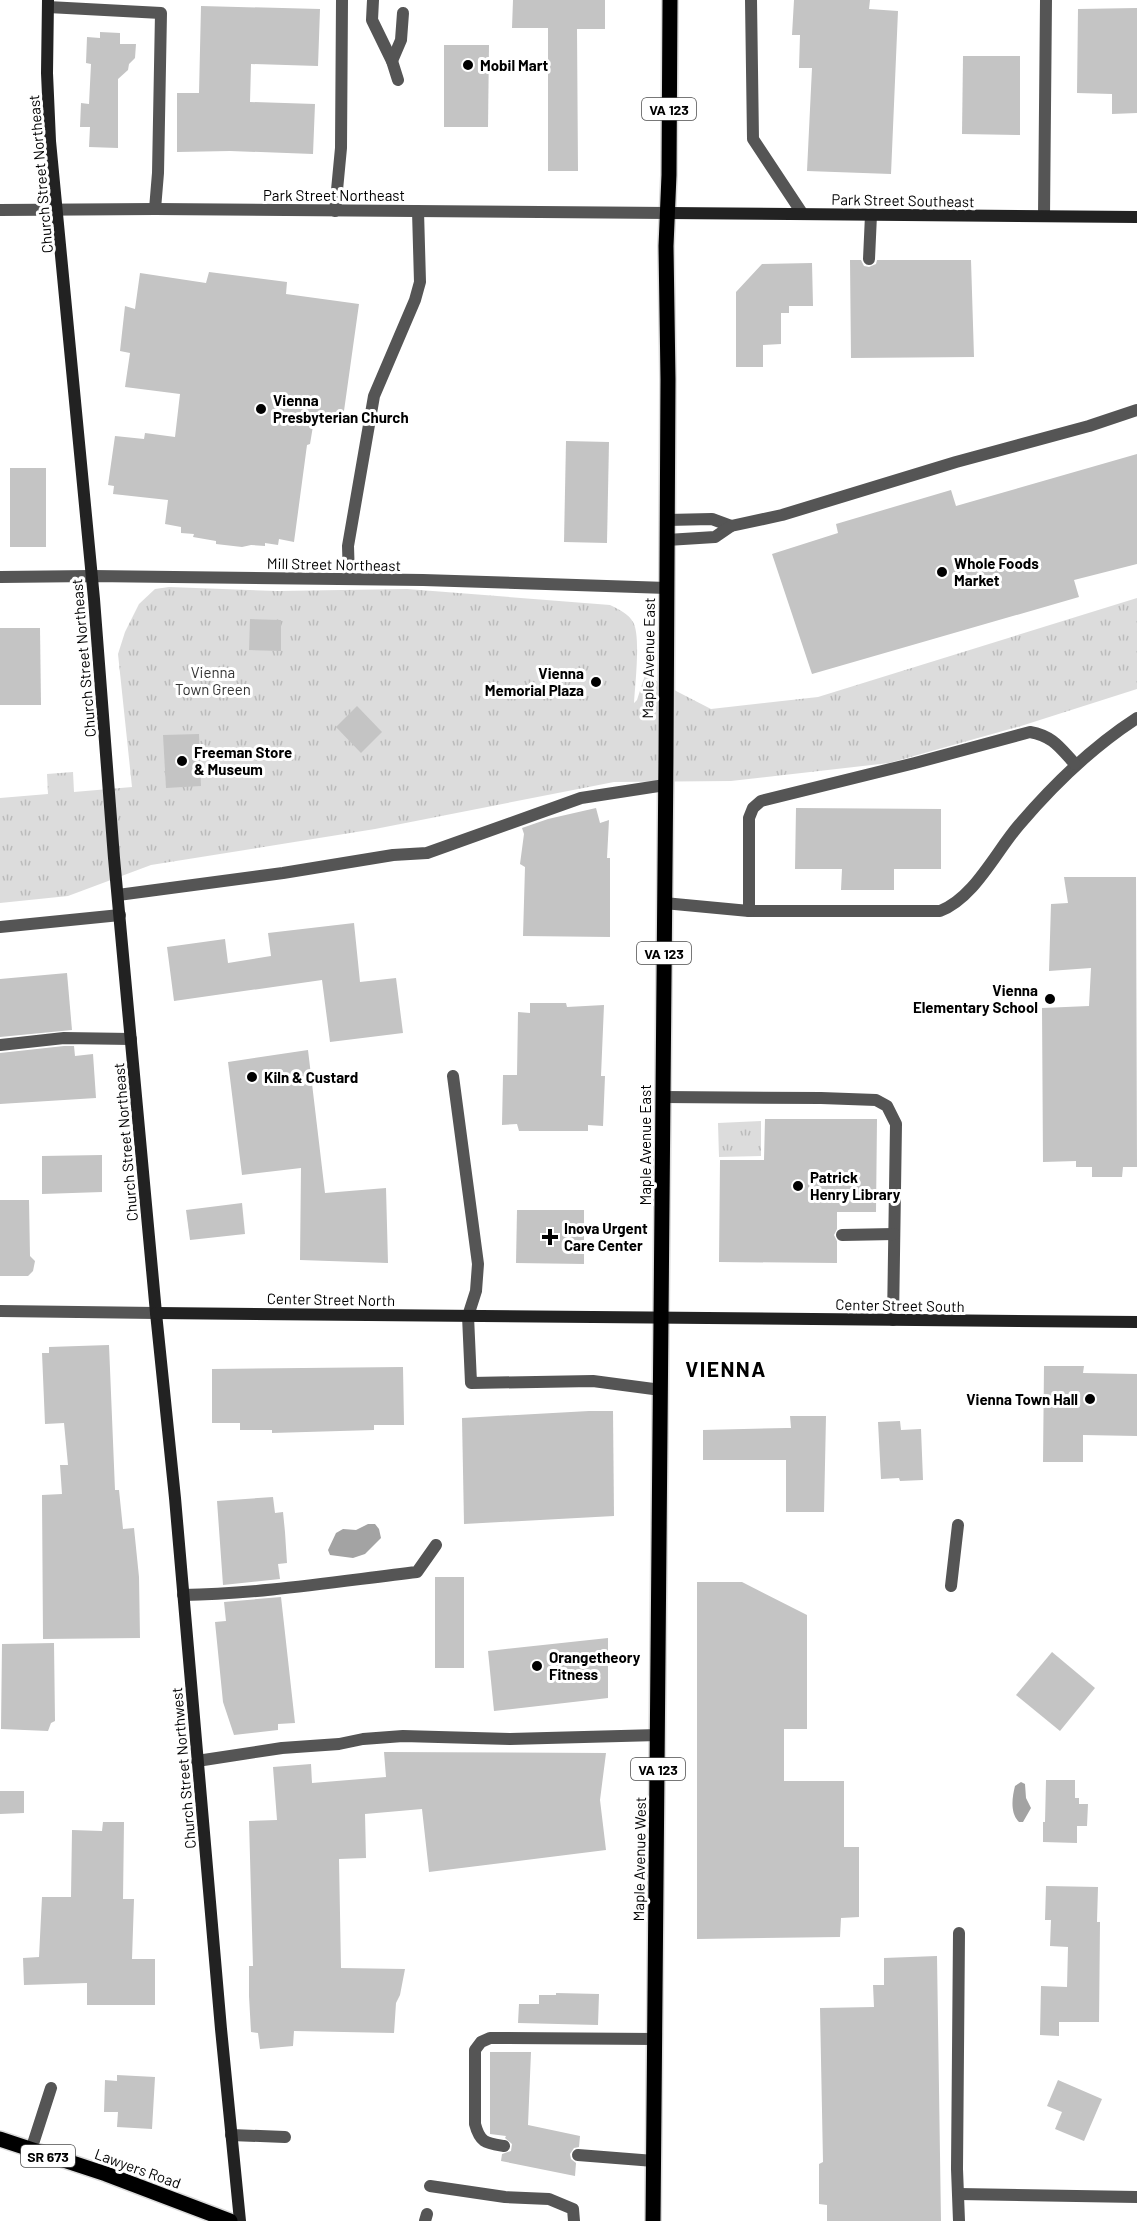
<svg xmlns="http://www.w3.org/2000/svg" width="1137" height="2221" font-family="Barlow,sans-serif">
	<defs>
		<pattern id="grass-tufts" width="24" height="20" patternUnits="userSpaceOnUse" patternTransform="scale(1.5)"><rect width="24" height="20" fill="#dcdcdc"/><path d="M3 7l-1-3M5 7V3M7 7l1-3M15 17l-1-3M17 17v-4M19 17l1-3" fill="none" stroke="#bbb"/></pattern>
	</defs>
	<rect width="100%" height="100%" fill="#fff"/>
	<g fill="url(#grass-tufts)">
		<path d="M169,587L277,591L407,589L610,605C618,609 629,614 633,622C641,635 635,685 634,703L637,700L645,675L711,709L818,697L1137,598V689L1021,726L889,763L731,781L614,782L375,829L151,865L68,896L0,903V798L48,794L47,774L73,772L74,792L132,787L118,654L125,632L139,604L155,589Z"/>
		<path d="M761,1121V1156L719,1157L718,1123Z"/>
	</g>
	<g fill="#a3a3a3">
		<path d="M368,1524H375L379,1529L381,1538L365,1554L353,1558L330,1555L328,1550L336,1533L343,1529L356,1530Z"/>
		<path d="M1021,1782L1025,1784L1026,1798L1031,1808L1023,1822H1019C1010,1813 1012,1798 1015,1786Z"/>
	</g>
	<g fill="#c4c4c4">
		<path d="M513,0H605V29H577L578,171H548V28H512Z"/>
		<path d="M794,0H870L869,9L898,11L891,174L807,171L812,68H799L800,35H792Z"/>
		<path d="M201,6L320,9L318,66L251,64L250,102L315,104L313,154L230,151L177,152V93H199Z"/>
		<path d="M1137,8V113L1112,114V94L1077,93L1078,9Z"/>
		<path d="M100,32L120,33V44H136L135,58L129,64L128,70L118,79V148L89,147L90,127H80L81,103L89,104L91,64L86,63L87,37L100,38Z"/>
		<path d="M444,45H489L488,127H444Z"/>
		<path d="M963,56H1020V135L962,134Z"/>
		<path d="M850,260H861L864,266L869,267L876,264L877,260H971L974,357L851,358Z"/>
		<path d="M812,263L813,306H789V313H781V344L763,345V367H736V292L762,264Z"/>
		<path d="M209,272L287,282L286,294L359,304L343,418L315,414L310,444L307,445L294,542L279,539L278,545L265,543V546L251,545L242,547L216,544V541L193,537L194,534L181,533V527L165,524L168,500L113,494L114,486L108,485L115,436L144,439L145,433L175,437L180,394L125,387L130,353L120,351L125,306L135,309L140,273L206,283Z"/>
		<path d="M566,441L609,442L607,543L564,542Z"/>
		<path d="M1137,454V564L1074,580L1079,597L812,674L772,554L838,533L836,524L951,490L956,506Z"/>
		<rect x="10" y="468" width="36" height="79"/>
		<path d="M250,619L281,620V651L249,650Z"/>
		<path d="M0,628H40L41,705H0Z"/>
		<path d="M357,706L382,732L361,753L336,727Z"/>
		<path d="M199,734L201,786L166,788L163,735Z"/>
		<path d="M596,808L600,823L609,820L607,858H610V937L523,936L525,867L520,864L524,834L522,828L548,819Z"/>
		<path d="M796,808L941,809V869H894V890H841L842,869H795Z"/>
		<path d="M1064,877H1136L1137,1167H1123L1122,1177H1092V1167H1076V1161L1043,1162L1042,1008L1089,1006L1091,968L1049,971L1051,904L1068,903Z"/>
		<path d="M354,923L360,982L396,978L403,1033L330,1042L322,980L174,1001L167,947L225,939L228,963L271,956L268,933Z"/>
		<path d="M67,973L72,1030L0,1037V979Z"/>
		<path d="M530,1003H566L567,1007L604,1005L601,1076H605L603,1126L588,1125V1131H519L517,1124L502,1125L503,1075H517L518,1012L530,1013Z"/>
		<path d="M64,1046H74L75,1056L93,1054L96,1098L0,1104V1053Z"/>
		<path d="M308,1050L325,1193L386,1188L388,1263L300,1260L301,1168L242,1175L228,1062Z"/>
		<path d="M765,1119H877L876,1212H837V1229L834,1235L837,1241V1263L719,1262L720,1160H764Z"/>
		<path d="M102,1155V1192L42,1194V1156Z"/>
		<path d="M0,1200H29L30,1256L35,1261L33,1271L28,1276H0Z"/>
		<path d="M242,1203L245,1234L190,1240L186,1210Z"/>
		<path d="M517,1210H584V1264L516,1263Z"/>
		<path d="M109,1345L115,1490H119L123,1529L134,1528L139,1577L140,1638L43,1639L42,1495L62,1494L60,1465H68L64,1423L45,1424L42,1353H49V1347Z"/>
		<path d="M1044,1366H1084L1083,1373L1137,1374V1436L1083,1435V1462H1043Z"/>
		<path d="M403,1367L404,1425H374V1430L272,1433V1430H240V1423H212V1369Z"/>
		<path d="M589,1411H613L614,1516L464,1524L462,1418Z"/>
		<path d="M790,1416H826L824,1512H786V1460H703V1430L787,1428H791Z"/>
		<path d="M900,1421L901,1430L921,1429L923,1480L900,1481L899,1478L881,1479L878,1422Z"/>
		<path d="M273,1497L275,1513L283,1512L285,1532L287,1563L278,1564L280,1579L223,1585L217,1501Z"/>
		<rect x="435" y="1577" width="29" height="91"/>
		<path d="M697,1582H742L807,1615V1729H784V1781H844V1847H859V1917L841,1918L840,1937L697,1939Z"/>
		<path d="M281,1597L295,1723L278,1724V1730L234,1735L223,1702L215,1622L226,1621L224,1602Z"/>
		<path d="M608,1638V1698L494,1711L488,1651Z"/>
		<path d="M54,1643L55,1721L51,1723L48,1731L1,1729L2,1644Z"/>
		<path d="M1052,1652L1095,1688L1060,1731L1016,1695Z"/>
		<path d="M384,1752L606,1753L600,1800L606,1850L429,1872L422,1809L365,1814L366,1858L339,1859L341,1968L405,1969L400,1995L396,2003L394,2033L294,2031L293,2046L260,2049L258,2033L251,2032L249,1996V1966H253L249,1821L277,1820L273,1767L311,1764L312,1783L386,1777Z"/>
		<path d="M1046,1780H1075V1798H1079V1804H1088L1087,1826H1077V1843L1043,1842V1822H1045Z"/>
		<path d="M0,1791H24V1813L0,1814Z"/>
		<path d="M103,1822H124L123,1899H134L132,1959H155V2005H87V1983L24,1985L23,1958L39,1957L42,1897H71L72,1830L102,1831Z"/>
		<path d="M1046,1886L1098,1887L1097,1922H1100L1099,2022H1059V2036L1040,2035L1041,1986L1067,1987L1068,1947L1050,1946L1051,1920H1045Z"/>
		<path d="M937,1956L941,2221H827V2205L819,2204V2164L823,2162L820,2008L874,2007L873,1985H884V1958Z"/>
		<path d="M556,1993L599,1994L598,2025L518,2023L519,2004H539V1995H556Z"/>
		<path d="M490,2052H531L528,2125L580,2136L579,2147L574,2148L570,2154L571,2159L576,2163L575,2176L501,2161L502,2154L511,2151L512,2144L505,2138L506,2136L490,2134Z"/>
		<path d="M117,2075L155,2077L152,2129L117,2127L118,2112H104L105,2080L117,2081Z"/>
		<path d="M1058,2080L1102,2099L1084,2141L1055,2129L1062,2112L1047,2106Z"/>
	</g>
	<g fill="none" stroke-linecap="round" stroke-linejoin="round">
		<g stroke="#dbdbdb" stroke-width="18">
			<g id="primary">
				<path d="M0,2139L106,2174L230,2221"/>
				<path d="M653,2221L666,755L668,379L666,246L669,175L670,0"/>
			</g>
		</g>
		<g stroke="#555" stroke-width="12">
			<path d="M373,0L372,20L392,61L398,80"/>
			<path d="M751,0L753,139L802,213"/>
			<path d="M48,7L161,13L158,173L155,209"/>
			<path d="M392,61L401,40L403,13"/>
			<path d="M335,211L341,148L342,0"/>
			<path d="M1044,216L1046,0"/>
			<path d="M869,259L871,215"/>
			<path d="M667,520L712,519L731,526"/>
			<path d="M667,540L715,537L731,526L782,515L956,462L1089,426L1137,410"/>
			<path d="M349,579L348,546L374,396L415,300L420,282L418,211"/>
			<path d="M118,895L283,873L393,855L427,853L581,798L665,785"/>
			<path d="M664,903L749,911H940C974,898 995,853 1019,825C1054,784 1092,747 1137,718"/>
			<path d="M749,911V818L753,808L761,801L915,763L1030,732C1053,736 1060,748 1075,764"/>
			<path d="M0,1045L64,1038L131,1039"/>
			<path d="M453,1076L478,1264L476,1291L468,1316L471,1383L593,1381L661,1390"/>
			<path d="M663,1097L821,1098L876,1100L887,1106L896,1124L893,1320"/>
			<path d="M842,1235L894,1234"/>
			<path d="M951,1586L958,1525"/>
			<path d="M183,1595C260,1594 340,1581 417,1572L436,1545"/>
			<path d="M197,1761L282,1748L339,1744L363,1739L403,1736L510,1739L658,1735"/>
			<path d="M959,1933L957,2169L959,2221"/>
			<path d="M231,2135L285,2137"/>
			<path d="M504,2146C486,2143 480,2143 475,2124V2050L481,2042L490,2038L656,2039"/>
			<path d="M31,2150L51,2088"/>
			<path d="M578,2155L654,2161"/>
			<path d="M430,2186L505,2197L549,2199L573,2209L574,2221"/>
			<path d="M425,2221L427,2214"/>
		</g>
		<g stroke="#555" stroke-width="12">
			<path d="M0,210L155,209L668,213"/>
			<path d="M0,577L92,576L423,580L667,588"/>
			<path d="M0,927L120,915"/>
			<path d="M0,1311L156,1313"/>
			<path d="M959,2194L1137,2197"/>
		</g>
		<g stroke="#222" stroke-width="12">
			<path d="M48,0L47,73L50,141L94,599L114,858L156,1313L175,1498L221,2029L240,2221"/>
			<path d="M668,213L1137,217"/>
			<path d="M156,1313L1137,1322"/>
		</g>
		<use href="#primary" stroke="#000" stroke-width="15"/>
	</g>
	<g fill="#000" stroke="#fff" stroke-width="2">
		<circle cx="468" cy="65" r="6"/>
		<circle cx="261" cy="409" r="6"/>
		<circle cx="942" cy="572" r="6"/>
		<circle cx="596" cy="682" r="6"/>
		<circle cx="182" cy="761" r="6"/>
		<circle cx="1050" cy="999" r="6"/>
		<circle cx="252" cy="1077" r="6"/>
		<circle cx="798" cy="1186" r="6"/>
		<path d="M547 1228h6v6h6v6h-6v6h-6v-6h-6v-6h6z"/>
		<circle cx="1090" cy="1399" r="6"/>
		<circle cx="537" cy="1666" r="6"/>
	</g>
	<g text-anchor="middle" dominant-baseline="central" stroke-width="6" stroke-linejoin="round" paint-order="stroke">
		<g fill="#fff" stroke="#4c4c4c" stroke-width="1.5">
			<rect x="642" y="98" width="54" height="22" rx="4.5"/>
			<rect x="637" y="942" width="54" height="22" rx="4.5"/>
			<rect x="631" y="1758" width="54" height="22" rx="4.5"/>
			<rect x="21" y="2145" width="54" height="22" rx="4.5"/>
		</g>
		<g font-size="14" font-weight="bold" fill="#000">
			<text x="669" y="109">VA 123</text>
			<text x="664" y="953">VA 123</text>
			<text x="658" y="1769">VA 123</text>
			<text x="48" y="2156">SR 673</text>
		</g>
		<g font-size="15" font-weight="bold" fill="#000" stroke="#fff" text-anchor="start">
			<text x="480" y="65">Mobil Mart</text>
			<text x="273" y="400">Vienna<tspan x="273" dy="17">Presbyterian Church</tspan></text>
			<text x="954" y="563">Whole Foods<tspan x="954" dy="17">Market</tspan></text>
			<text x="584" y="673" text-anchor="end">Vienna<tspan x="584" dy="17">Memorial Plaza</tspan></text>
			<text x="194" y="752">Freeman Store<tspan x="194" dy="17">&amp; Museum</tspan></text>
			<text x="1038" y="990" text-anchor="end">Vienna<tspan x="1038" dy="17">Elementary School</tspan></text>
			<text x="264" y="1077">Kiln &amp; Custard</text>
			<text x="810" y="1177">Patrick<tspan x="810" dy="17">Henry Library</tspan></text>
			<text x="564" y="1228">Inova Urgent<tspan x="564" dy="17">Care Center</tspan></text>
			<text x="1078" y="1399" text-anchor="end">Vienna Town Hall</text>
			<text x="549" y="1657">Orangetheory<tspan x="549" dy="17">Fitness</tspan></text>
		</g>
		<g font-size="15" fill="#000" stroke="#fff">
			<text transform="translate(40 174) rotate(-95)">Church Street Northeast</text>
			<text x="334" y="195">Park Street Northeast</text>
			<text transform="translate(903 200) rotate(1)">Park Street Southeast</text>
			<text transform="translate(334 564) rotate(1)">Mill Street Northeast</text>
			<text transform="translate(83 658) rotate(-95)">Church Street Northeast</text>
			<text transform="translate(648 658) rotate(-89)">Maple Avenue East</text>
			<text transform="translate(125 1142) rotate(-95)">Church Street Northeast</text>
			<text transform="translate(645 1145) rotate(-90)">Maple Avenue East</text>
			<text transform="translate(331 1299) rotate(1)">Center Street North</text>
			<text transform="translate(900 1305) rotate(1)">Center Street South</text>
			<text transform="translate(183 1768) rotate(-95)">Church Street Northwest</text>
			<text transform="translate(639 1859) rotate(-89)">Maple Avenue West</text>
			<text transform="translate(138 2168) rotate(20)">Lawyers Road</text>
		</g>
		<g font-size="15" fill="#333" stroke="#fff">
			<text x="213" y="672">Vienna<tspan x="213" dy="17">Town Green</tspan></text>
		</g>
		<g font-size="21" font-weight="bold" letter-spacing="1.5" fill="#000" stroke="#fff">
			<text x="726" y="1368">VIENNA</text>
		</g>
	</g>
</svg>
